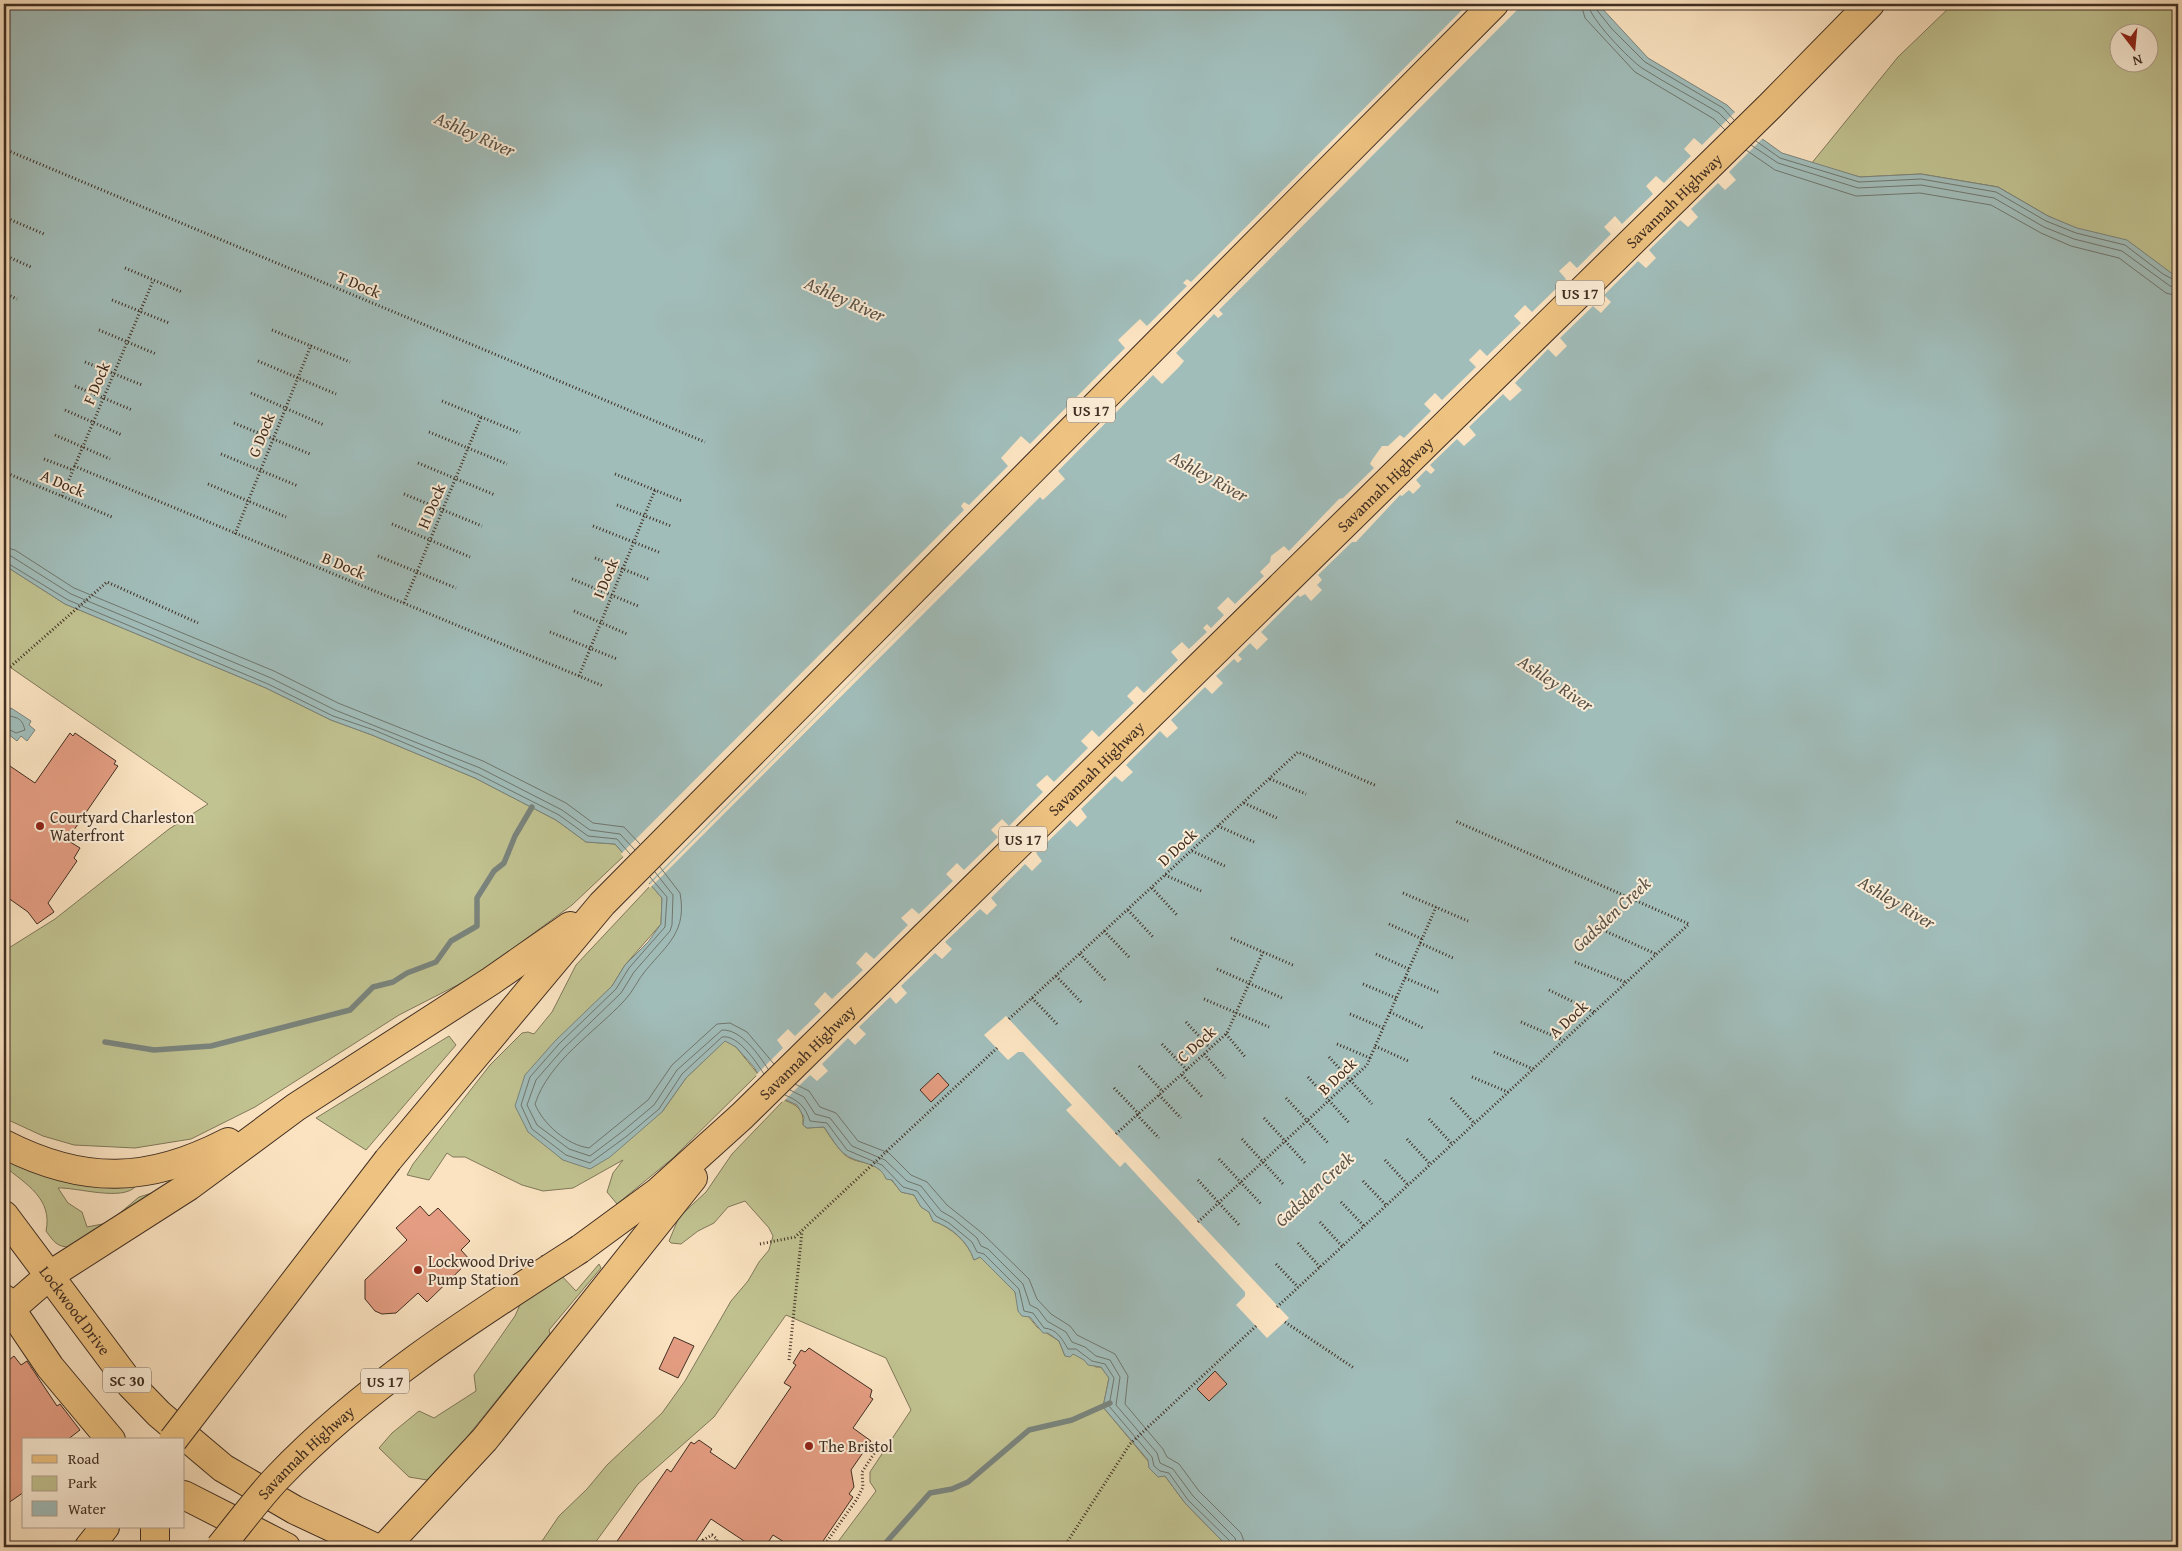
<svg xmlns="http://www.w3.org/2000/svg" width="2182" height="1551" font-family="'Gentium Book Plus',serif">
	<rect width="100%" height="100%" fill="#fbe3c1"/>
	<filter id="stains"><feTurbulence type="fractalNoise" baseFrequency=".004" numOctaves="4"/><feColorMatrix values="0 0 0 0 .2 0 0 0 0 .09 0 0 0 0 .02 0 0 0 .5 -.17"/></filter>
	<radialGradient id="worn" r=".72"><stop offset=".6" stop-color="#630" stop-opacity="0"/><stop offset="1" stop-color="#630" stop-opacity=".3"/></radialGradient>
	<g fill="#c1c391" stroke="#80785a" fill-rule="evenodd">
		<path d="M1953,4H2178V278L2166,270L2048,216L1998,187L1921,174L1860,177L1811,164L1898,57ZM2120,32H2150V62H2120Z"/>
		<path d="M4,565L65,604L266,688L331,720L372,735L475,778L556,820L586,842L615,844L625,855L572,905L475,976L399,1015L255,1107L191,1139L135,1148L74,1145L43,1136L4,1118V951L55,919L169,829L208,804L4,663Z"/>
		<path d="M651,885L662,898L661,924L625,965L612,986L587,1012L548,1147L563,1160L662,1112L686,1078L725,1040L736,1047L758,1074L673,1158L617,1204L607,1192L613,1173L623,1160L573,1188L543,1191L522,1185L465,1157H453L447,1153L429,1180L407,1175L413,1164L490,1065L522,1033L528,1032L534,1034L552,1012L576,965Z"/>
		<path d="M449,1036L456,1045L366,1150L316,1118Z"/>
		<path d="M784,1100C797,1105 804,1109 803,1125L807,1128L824,1127C828,1134 839,1150 845,1155C851,1160 858,1161 866,1163C881,1167 892,1180 901,1192L914,1195L921,1207L929,1212L933,1221C951,1227 968,1242 974,1260L980,1257L1015,1292L1019,1305L1037,1327L1059,1341L1065,1356L1073,1353L1096,1367H1101L1109,1378L1103,1407L1148,1461L1165,1476L1185,1503L1228,1547H834L876,1491L870,1482V1472L911,1410L886,1358L786,1315L714,1417L638,1484L592,1547H538L559,1516L587,1489L607,1465L662,1413L685,1381L731,1301L748,1281L759,1262L769,1250L773,1236L769,1228L745,1201L728,1207L714,1223L698,1231L681,1244L671,1243L669,1241L679,1217L706,1192L732,1154Z"/>
		<path d="M4,1156L136,1186C123,1202 76,1187 58,1188L68,1203L82,1212L87,1227L108,1223L139,1197L152,1193V1199L70,1247C57,1247 54,1242 46,1231C53,1199 26,1184 4,1166Z"/>
		<path d="M542,1255L576,1291L599,1264L601,1268L549,1330L550,1334L438,1473L427,1480L409,1477L379,1448L392,1433L419,1411L434,1418L476,1391L474,1375L515,1316Z"/>
	</g>
	<g fill="#a1bdba" stroke="#7a847d">
		<path d="M4,4H1598L1648,58L1727,105L1761,138L1782,153L1860,177L1921,174L1998,187L2048,216L2077,228L2127,240L2178,278V1547H1228L1185,1503L1165,1476L1158,1477L1149,1468L1148,1460L1103,1407L1109,1378L1101,1367L1088,1365L1084,1360L1073,1354L1070,1357L1065,1356L1059,1341L1048,1333H1043L1030,1317L1022,1316L1018,1311L1015,1292L980,1257L974,1260C968,1242 952,1227 933,1221L929,1212L921,1207L914,1195L901,1192L892,1180L886,1179C880,1162 859,1164 846,1155C839,1151 829,1134 824,1127L807,1128L803,1125L804,1117L797,1105L769,1092L754,1067L736,1047L725,1041L686,1078L662,1112L610,1157L590,1169L563,1160L528,1132L515,1106L525,1075L555,1041L612,986L625,965L648,942L661,924L662,898L615,844L586,842L556,820L475,778L372,735L331,720L266,688L65,604L4,565Z"/>
		<path d="M11,708L31,721L29,725L35,730L27,741L21,736L17,741L4,731V712L6,709L9,711Z"/>
	</g>
	<g fill="#fbe3c1">
		<path d="M1468,4H1523L1219,310L1223,314L1218,318L1214,314L1176,353L1184,361L1179,367L1162,384L1153,375L1058,471L1065,479L1043,500L1040,497L650,888L648,886L993,538L647,885L621,854L964,510L961,506L964,502L969,505L1008,466L1001,458L1021,436L1030,444L1125,348L1118,340L1140,319L1147,326L1187,286L1183,283L1187,279L1191,282Z"/>
		<path d="M1736,111L1764,137L1729,172L1736,180L1725,190L1718,183L1691,209L1698,217L1688,227L1680,220L1649,250L1656,258L1646,268L1638,261L1604,295L1611,302L1601,313L1593,306L1560,338L1567,346L1556,357L1548,349L1515,383L1522,390L1510,401L1503,394L1469,427L1476,435L1464,446L1457,439L1430,465L1435,470L1431,474L1426,470L1416,480L1421,486L1413,494L1409,490L1402,496L1400,495L1356,542H1352L1318,575L1322,580L1317,585L1322,590L1311,601L1305,594L1300,597L1298,595L1261,632L1268,639L1257,650L1250,643L1238,655L1242,659L1238,663L1234,659L1216,676L1223,683L1212,694L1205,687L1171,720L1178,728L1167,738L1160,731L1126,765L1133,772L1122,782L1115,776L1081,809L1087,817L1077,827L1070,820L1036,853L1042,861L1032,871L1025,864L991,898L997,905L987,915L980,909L945,942L952,949L942,959L935,953L901,986L907,993L896,1004L890,997L859,1027L866,1034L855,1045L848,1038L822,1064L828,1071L817,1081L810,1075L783,1102L767,1093L756,1075L783,1048L777,1040L788,1029L795,1036L821,1011L814,1004L825,992L832,999L863,970L856,963L866,952L874,959L908,925L901,918L912,908L919,914L953,881L946,874L957,863L964,870L998,837L991,830L1002,819L1009,826L1043,792L1036,785L1047,775L1054,782L1088,748L1081,741L1092,730L1099,737L1134,703L1127,696L1137,686L1144,693L1178,660L1171,652L1182,642L1189,649L1207,632L1203,628L1207,624L1211,628L1224,615L1217,608L1228,597L1235,604L1264,576L1260,572L1270,562L1271,556L1284,546L1289,551L1339,499L1343,498L1374,468L1370,464L1372,460L1382,446H1388L1400,435L1404,438L1431,411L1424,404L1435,393L1442,400L1476,367L1469,360L1480,349L1487,356L1521,323L1514,316L1525,305L1532,312L1566,279L1559,271L1570,261L1577,268L1611,234L1604,227L1615,216L1622,224L1653,194L1646,186L1656,176L1664,183L1691,156L1684,149L1694,138L1702,145Z"/>
		<path d="M1006,1016L1289,1318L1267,1338L1236,1305L1245,1296V1292L1125,1162L1120,1167L1066,1110L1072,1105L1023,1052H1018L1008,1060L984,1035Z"/>
	</g>
	<g fill="none" stroke-linecap="round" stroke-linejoin="round">
		<g stroke="#70766e" stroke-width="1">
			<path d="M1581,4L1585,18L1635,72L1714,119L1725,130"/>
			<path d="M1588,4C1589,18 1630,60 1642,68C1667,84 1694,98 1719,113L1730,124"/>
			<path d="M1594,4L1596,9L1612,29L1645,62L1723,108L1734,120"/>
			<path d="M1756,141L1780,158L1859,182L1921,179L1996,192L2046,221L2076,233L2125,245L2163,274L2178,282"/>
			<path d="M1751,145L1778,163L1858,188L1921,185L1994,198L2044,227L2074,239L2122,251L2170,286L2178,288"/>
			<path d="M1746,150L1775,170L1856,196L1920,193L1991,205L2041,233L2071,246L2119,258L2166,293L2178,296"/>
			<path d="M4,547L15,550L74,588L274,671L338,703L483,761L566,803L593,823L624,827L640,844"/>
			<path d="M4,555L11,556L71,594L271,678L335,710L480,768L562,810L590,830L620,834L635,850"/>
			<path d="M4,561L68,600L268,684L333,716L374,730L478,774L559,815L588,836L617,839L630,854"/>
			<path d="M4,714C16,719 21,715 25,730L16,733L4,727"/>
			<path d="M660,867L680,893C687,931 668,944 646,970C638,979 633,992 624,1001C594,1033 549,1061 535,1104C543,1124 567,1145 589,1148L648,1100L672,1065L717,1024L730,1023L747,1032L774,1064"/>
			<path d="M655,872L673,895L672,925L670,931L634,972L621,993L563,1049L536,1080L527,1105L537,1125L569,1149L590,1156L623,1131L654,1105L677,1070L722,1030C741,1029 759,1055 768,1069"/>
			<path d="M650,877L667,897L665,927L629,968L616,989L559,1044L530,1077L521,1105L532,1129L566,1155L590,1163L627,1136L659,1109L682,1074L722,1037C738,1034 756,1062 764,1074"/>
			<path d="M795,1084L809,1091L820,1107L836,1113L858,1141L889,1153L911,1175L927,1182L947,1205L982,1233L1029,1279L1037,1299L1051,1314L1070,1326L1077,1335L1115,1354L1128,1376L1125,1404L1163,1449L1167,1457L1179,1464L1199,1491L1241,1533L1246,1547"/>
			<path d="M790,1090L804,1097L815,1114L830,1118L852,1146L885,1160L907,1181L921,1186L941,1211L953,1218L977,1238L981,1246L988,1249L1023,1284L1030,1305L1038,1309L1047,1321L1066,1332L1072,1342L1085,1347L1096,1356L1110,1360L1120,1377L1116,1405L1157,1453L1160,1463L1173,1469L1193,1496L1235,1538L1238,1547"/>
			<path d="M785,1095C799,1101 805,1106 810,1121L827,1123L847,1150L882,1165L903,1187L917,1191L936,1216L949,1223L972,1242L977,1252L984,1254L1019,1289L1024,1311L1033,1313L1044,1328C1057,1329 1062,1339 1068,1349H1076L1092,1361L1105,1364L1114,1378L1109,1406L1152,1457L1154,1466L1160,1471L1169,1473L1188,1500L1231,1542L1232,1547"/>
		</g>
		<g stroke="#7a847d" stroke-width="5.5">
			<path d="M105,1042L154,1050L211,1046L350,1010L373,987L393,982L407,973L436,962L451,941L477,926V898L494,871L504,863L515,836L532,807"/>
			<path d="M882,1547L930,1493L952,1489L968,1482L1029,1430L1072,1420L1110,1403"/>
		</g>
	</g>
	<g fill="#e49d82" stroke="#402e22">
		<path d="M70,733L73,736L75,733L116,761L114,764L118,766L67,840L80,848L74,858L77,861L48,903L54,912L37,924L28,912L4,895V762L35,783Z"/>
		<path d="M938,1073L949,1085L931,1102L920,1090Z"/>
		<path d="M420,1206L429,1216L438,1208L470,1241L461,1250L470,1260L427,1302L418,1293L396,1313L382,1314L375,1311L365,1299V1280L407,1240L396,1228Z"/>
		<path d="M674,1337L694,1346L678,1378L659,1369Z"/>
		<path d="M809,1348L872,1390L870,1397L873,1399L853,1428L871,1441L851,1470L854,1487L849,1494L853,1497L819,1547H792L773,1535L765,1547H753L711,1519L692,1547H613L667,1469L671,1472L691,1442L694,1444L699,1440L712,1449L710,1452L735,1469L791,1387L784,1383L796,1365L793,1363L801,1350L805,1352Z"/>
		<path d="M14,1356L21,1365L27,1361L57,1406L60,1404L80,1430L67,1440H24V1492L4,1506V1364Z"/>
		<path d="M1215,1371L1227,1384L1209,1401L1197,1389Z"/>
	</g>
	<g fill="none" stroke-linecap="round" stroke-linejoin="round">
		<g stroke="#402e22" stroke-width="30">
			<g id="primary">
				<path id="s1" d="M4,1215L131,1385L159,1414L223,1468L295,1510L374,1547"/>
				<path d="M4,1299L50,1367L111,1440"/>
				<path d="M11,1309L50,1275"/>
				<path d="M184,1495L286,1547"/>
			</g>
		</g>
		<g stroke="#402e22" stroke-width="30">
			<g id="trunk">
				<path d="M4,1144C84,1185 149,1183 228,1142"/>
				<path d="M388,1160L602,904L1494,4"/>
				<path id="s2" d="M580,1249L659,1191L742,1116L1771,105L1870,4"/>
				<path d="M50,1275L189,1186L296,1107L491,981L570,926"/>
				<path d="M155,1527V1547"/>
				<path d="M89,1547L105,1527"/>
				<path d="M385,1547L485,1439L693,1178"/>
			</g>
		</g>
		<g stroke="#402e22" stroke-width="30">
			<path id="motorway" d="M4,1219L14,1230"/>
		</g>
		<g stroke="#402e22" stroke-width="3" stroke-dasharray="1 2.5" stroke-linecap="butt">
			<path d="M4,149L705,442"/>
			<path d="M4,217L44,234"/>
			<path d="M4,236L10,220"/>
			<path d="M4,255L31,267"/>
			<path d="M125,268L182,292"/>
			<path d="M4,293L17,299"/>
			<path d="M112,300L169,323"/>
			<path d="M99,330L156,354"/>
			<path d="M272,330L350,362"/>
			<path d="M258,361L336,394"/>
			<path d="M85,362L142,385"/>
			<path d="M75,386L132,410"/>
			<path d="M251,393L324,425"/>
			<path d="M442,401L520,433"/>
			<path d="M65,410L122,435"/>
			<path d="M234,423L310,454"/>
			<path d="M429,432L507,464"/>
			<path d="M55,435L110,459"/>
			<path d="M221,454L298,486"/>
			<path d="M44,459L73,470"/>
			<path d="M418,463L495,495"/>
			<path d="M74,466L603,686"/>
			<path d="M4,472L112,517"/>
			<path d="M615,474L682,501"/>
			<path d="M208,484L286,517"/>
			<path d="M404,494L482,526"/>
			<path d="M62,496L153,281"/>
			<path d="M617,505L671,526"/>
			<path d="M392,524L470,557"/>
			<path d="M593,526L661,553"/>
			<path d="M235,534L311,345"/>
			<path d="M378,556L456,588"/>
			<path d="M595,558L648,579"/>
			<path d="M572,579L638,606"/>
			<path d="M404,603L481,417"/>
			<path d="M574,611L627,634"/>
			<path d="M550,632L617,659"/>
			<path d="M4,675L10,667L107,582L198,623"/>
			<path d="M579,676L655,490"/>
			<path d="M1270,779L1306,794"/>
			<path d="M1244,803L1279,819"/>
			<path d="M1218,826L1254,842"/>
			<path d="M1192,851L1227,867"/>
			<path d="M1165,875L1201,891"/>
			<path d="M1152,888L1177,915"/>
			<path d="M1403,893L1468,921"/>
			<path d="M1128,910L1153,937"/>
			<path d="M1389,924L1422,939"/>
			<path d="M1603,930L1656,954"/>
			<path d="M1104,931L1130,958"/>
			<path d="M1231,938L1295,966"/>
			<path d="M1420,943L1453,958"/>
			<path d="M1080,954L1106,981"/>
			<path d="M1376,954L1409,969"/>
			<path d="M1575,962L1625,982"/>
			<path d="M1217,969L1282,998"/>
			<path d="M1056,976L1082,1003"/>
			<path d="M1405,978L1438,992"/>
			<path d="M1363,984L1396,998"/>
			<path d="M1549,990L1594,1012"/>
			<path d="M1032,998L1058,1025"/>
			<path d="M1204,999L1269,1027"/>
			<path d="M1390,1012L1423,1028"/>
			<path d="M1350,1014L1383,1028"/>
			<path d="M1009,1019L1298,752L1377,786"/>
			<path d="M1186,1022L1210,1048"/>
			<path d="M1521,1022L1563,1040"/>
			<path d="M1226,1034L1246,1058"/>
			<path d="M1162,1044L1187,1070"/>
			<path d="M1337,1044L1370,1058"/>
			<path d="M1375,1046L1408,1061"/>
			<path d="M1494,1052L1533,1069"/>
			<path d="M1204,1054L1225,1078"/>
			<path d="M1329,1057L1372,1104"/>
			<path d="M1139,1066L1163,1092"/>
			<path d="M1182,1075L1203,1098"/>
			<path d="M1308,1077L1350,1124"/>
			<path d="M1472,1077L1508,1092"/>
			<path d="M1114,1088L1139,1114"/>
			<path d="M1159,1095L1181,1118"/>
			<path d="M1286,1098L1328,1143"/>
			<path d="M1451,1098L1474,1123"/>
			<path d="M1137,1115L1159,1138"/>
			<path d="M1264,1118L1306,1164"/>
			<path d="M1429,1119L1452,1144"/>
			<path d="M1116,1134L1227,1033L1263,952"/>
			<path d="M1242,1139L1284,1185"/>
			<path d="M1407,1139L1430,1164"/>
			<path d="M1219,1159L1262,1205"/>
			<path d="M1385,1160L1408,1185"/>
			<path d="M1198,1180L1240,1226"/>
			<path d="M1363,1181L1386,1205"/>
			<path d="M1341,1202L1364,1226"/>
			<path d="M1198,1222L1367,1065L1436,907"/>
			<path d="M1320,1222L1342,1246"/>
			<path d="M1298,1243L1320,1267"/>
			<path d="M760,1244L795,1237L997,1048"/>
			<path d="M1276,1264L1298,1287"/>
			<path d="M1277,1307L1689,924L1455,821"/>
			<path d="M1285,1322L1354,1368"/>
			<path d="M789,1360L802,1231"/>
			<path d="M705,1547L703,1540L712,1535L717,1539L716,1547"/>
			<path d="M823,1547L857,1499L863,1487L862,1472L881,1443"/>
			<path d="M1064,1547L1130,1444L1256,1326"/>
		</g>
		<use href="#primary" stroke="#eec280" stroke-width="28"/>
		<use href="#trunk" stroke="#eec280" stroke-width="28"/>
		<use href="#motorway" stroke="#eec280" stroke-width="28"/>
		<g stroke="#402e22" stroke-width="30" stroke-linecap="butt">
			<g id="trunk-bridge">
				<path d="M173,1440L388,1160"/>
				<path id="s3" d="M220,1547C239,1524 257,1499 278,1477C365,1386 474,1317 580,1249"/>
			</g>
		</g>
		<use href="#trunk-bridge" stroke="#eec280" stroke-width="28"/>
	</g>
	<g fill="#8f2418" stroke="#fcedd7" stroke-width="2">
		<circle cx="40" cy="826" r="5"/>
		<circle cx="418" cy="1270" r="5"/>
		<circle cx="809" cy="1446" r="5"/>
	</g>
	<g text-anchor="middle" dominant-baseline="central" stroke-width="4" stroke-linejoin="round" paint-order="stroke">
		<g fill="#fcedd7" stroke="#786758" stroke-width="1">
			<rect x="1556" y="280.5" width="48" height="25" rx="4"/>
			<rect x="1067" y="397.5" width="48" height="25" rx="4"/>
			<rect x="999" y="826.5" width="48" height="25" rx="4"/>
			<rect x="103" y="1367.5" width="48" height="25" rx="4"/>
			<rect x="361" y="1368.5" width="48" height="25" rx="4"/>
		</g>
		<g font-size="15" font-weight="bold" fill="#402e22">
			<text x="1580" y="293">US 17</text>
			<text x="1091" y="410">US 17</text>
			<text x="1023" y="839">US 17</text>
			<text x="127" y="1380">SC 30</text>
			<text x="385" y="1381">US 17</text>
		</g>
		<g font-size="16" fill="#402e22" stroke="#fcedd7">
			<text stroke="none"><textPath href="#s2" startOffset="1516">Savannah Highway</textPath></text>
			<text transform="translate(359 284) rotate(23)">T Dock</text>
			<text transform="translate(96 383) rotate(-67)">F Dock</text>
			<text transform="translate(261 435) rotate(-68)">G Dock</text>
			<text transform="translate(63 483) rotate(23)">A Dock</text>
			<text stroke="none"><textPath href="#s2" startOffset="1111">Savannah Highway</textPath></text>
			<text transform="translate(431 506) rotate(-67)">H Dock</text>
			<text transform="translate(344 565) rotate(23)">B Dock</text>
			<text transform="translate(605 578) rotate(-68)">I Dock</text>
			<text stroke="none"><textPath href="#s2" startOffset="706">Savannah Highway</textPath></text>
			<text transform="translate(1177 847) rotate(-43)">D Dock</text>
			<text transform="translate(1568 1019) rotate(-43)">A Dock</text>
			<text transform="translate(1196 1044) rotate(-42)">C Dock</text>
			<text stroke="none"><textPath href="#s2" startOffset="301">Savannah Highway</textPath></text>
			<text transform="translate(1337 1076) rotate(-44)">B Dock</text>
			<text stroke="none"><textPath href="#s1" startOffset="119">Lockwood Drive</textPath></text>
			<text stroke="none"><textPath href="#s3" startOffset="128">Savannah Highway</textPath></text>
		</g>
		<g font-size="16" fill="#402e22" stroke="#fcedd7" text-anchor="start">
			<text x="50" y="817">Courtyard Charleston<tspan x="50" dy="18">Waterfront</tspan></text>
			<text x="428" y="1261">Lockwood Drive<tspan x="428" dy="18">Pump Station</tspan></text>
			<text x="819" y="1446">The Bristol</text>
		</g>
		<g font-size="18" font-style="italic" fill="#585248" stroke="#fcedd7">
			<text transform="translate(475 134) rotate(24)">Ashley River</text>
			<text transform="translate(845 299) rotate(24)">Ashley River</text>
			<text transform="translate(1209 476) rotate(29)">Ashley River</text>
			<text transform="translate(1556 683) rotate(34)">Ashley River</text>
			<text transform="translate(1897 902) rotate(31)">Ashley River</text>
			<text transform="translate(1611 914) rotate(-43)">Gadsden Creek</text>
			<text transform="translate(1314 1189) rotate(-43)">Gadsden Creek</text>
		</g>
	</g>
	<rect width="2182" height="1551" fill="none" stroke="#fbe3c1" stroke-width="20"/>
	<rect x="5" y="5" width="2172" height="1541" fill="none" stroke="#402e22" stroke-width="2.5"/>
	<rect x="10" y="10" width="2162" height="1531" fill="none" stroke="#402e22"/>
	<rect x="22" y="1438" width="162" height="90" fill="#fcedd7" stroke="#b1a18f"/>
	<rect x="32" y="1455" width="25" height="8" fill="#eec280" stroke="#b1a18f"/>
	<text x="68" y="1464" font-size="15" fill="#402e22">Road</text>
	<rect x="32" y="1476" width="25" height="15" fill="#c1c391" stroke="#b1a18f"/>
	<text x="68" y="1488" font-size="15" fill="#402e22">Park</text>
	<rect x="32" y="1501" width="25" height="15" fill="#a1bdba" stroke="#b1a18f"/>
	<text x="68" y="1514" font-size="15" fill="#402e22">Water</text>
	<g transform="translate(2134 48) rotate(164)"><circle r="24" fill="#fcedd7" stroke="#b1a18f"/>
	<path d="M0-4L9 19L0 12L-9 19Z" fill="#8f2418"/>
	<text y="-8" font-size="14" font-weight="bold" text-anchor="middle" fill="#402e22">N</text>
	</g>
	<rect width="100%" height="100%" filter="url(#stains)"/>
	<rect width="100%" height="100%" fill="url(#worn)"/>
</svg>
